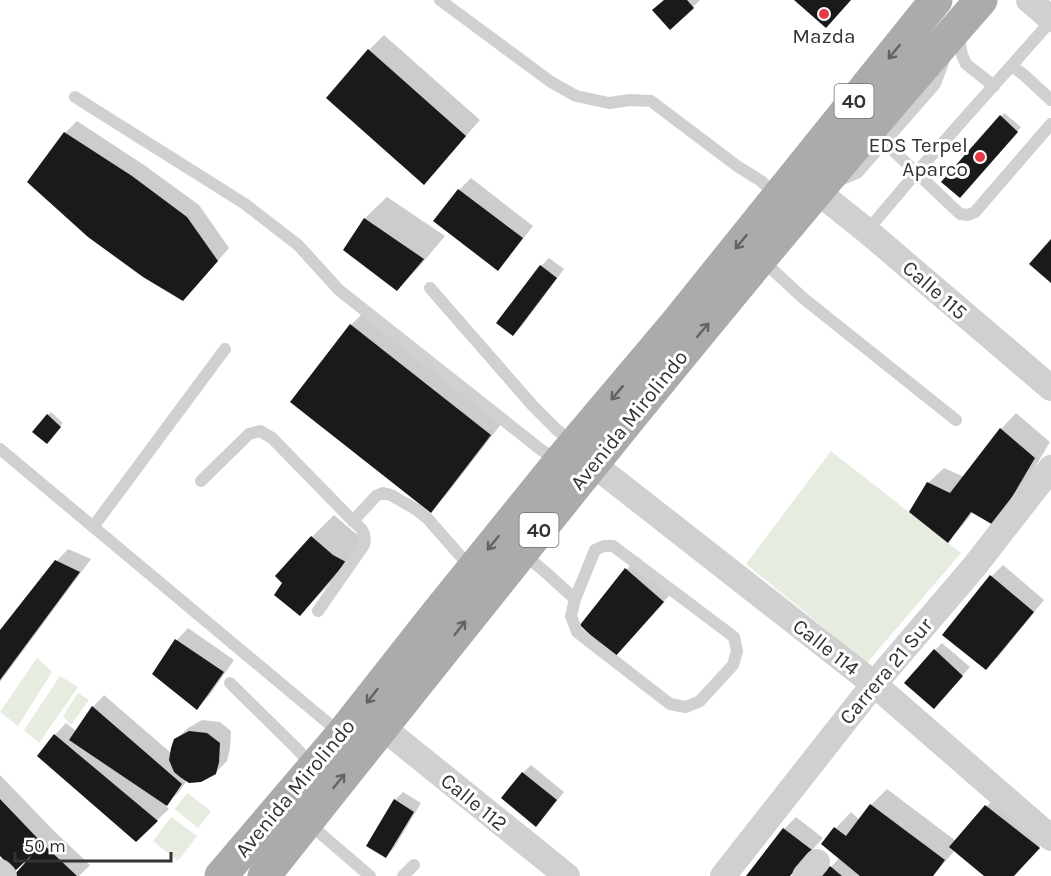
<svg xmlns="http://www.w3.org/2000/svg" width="1051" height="876" font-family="Karla,sans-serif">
	<rect width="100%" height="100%" fill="#fff"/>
	<g fill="#e6ecdf">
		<path d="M831,451L961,553L867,663L746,564Z"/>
		<path d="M37,658L52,672L18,726L0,712Z"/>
		<path d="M60,676L78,687L39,743L24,730Z"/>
		<path d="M78,693L89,700L71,725L63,716Z"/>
		<path d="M187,793L211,811L198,828L175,809Z"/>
		<path d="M171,817L197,836L178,861L153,841Z"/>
	</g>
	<g fill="#0003">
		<path d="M665,0H700L693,7Z"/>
		<path d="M384,35L480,120L439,167L369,50Z"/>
		<path d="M1004,113L1021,127L960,196L943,182Z"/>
		<path d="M77,121L144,165L199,205L229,248L194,288L65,133Z"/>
		<path d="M471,178L533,226L509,257L498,269L436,221L459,190Z"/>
		<path d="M387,197L445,236L419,267L397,289L345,249L365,218Z"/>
		<path d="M549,258L564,269L521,327L513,334L498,323L541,266Z"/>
		<path d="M366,310L505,419L446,495L431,511L351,325Z"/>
		<path d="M51,412L63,423L50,438L48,415Z"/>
		<path d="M1016,413L1050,442L1010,509L973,512L963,525L948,541L928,483L944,468L964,477L1001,429Z"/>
		<path d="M334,515L355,533L367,540L322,592L300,614L312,537Z"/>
		<path d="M68,549L91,559L0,682V632L57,561Z"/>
		<path d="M638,557L675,589L625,645L582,624L627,569Z"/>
		<path d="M1003,565L1044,600L998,657L986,668L991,577Z"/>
		<path d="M188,628L234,660L209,696L197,708L154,674L177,640Z"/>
		<path d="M942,643L970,667L942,699L935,650Z"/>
		<path d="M104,695L171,753L175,740L188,728L202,720L220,722L231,731L230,749L227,761L215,773L187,780L179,792L165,805L169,809L136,840L55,735L66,723L76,731L93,707Z"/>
		<path d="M531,765L564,792L543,817L523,773Z"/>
		<path d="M0,775L55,832L90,865L79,876H15L28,862L26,859L0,854Z"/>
		<path d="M887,789L956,841L998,794L1050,835L1013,876H986L955,850L933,876H823L840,857L823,844L836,828L851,812L860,820L871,805Z"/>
		<path d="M403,792L421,803L394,848L386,856L395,800Z"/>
		<path d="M796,817L823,838L789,876H748L784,829Z"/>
	</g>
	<g fill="#1a1a1a">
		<path d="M664,0H687L694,8L670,30L652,10Z"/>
		<path d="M794,0H851L826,28Z"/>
		<path d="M368,49L466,136L424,185L326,98Z"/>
		<path d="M1000,115L1018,132L960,198L941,182Z"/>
		<path d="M64,132L132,176L187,217L218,261L183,301L143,277L88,237L27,182Z"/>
		<path d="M458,189L523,238L498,271L433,221Z"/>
		<path d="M364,218L424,259L397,291L343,250Z"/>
		<path d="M1051,239V283L1029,264Z"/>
		<path d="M540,265L557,278L513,336L496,323Z"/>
		<path d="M350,324L491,435L431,513L290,402Z"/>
		<path d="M47,414L61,427L47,444L32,432Z"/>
		<path d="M1000,428L1035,458L995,526L971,512L948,543L909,512L927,482L950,493Z"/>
		<path d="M311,536L333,555L346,562L300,616L274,595L282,583L275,576Z"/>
		<path d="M55,560L80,572L0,680V630Z"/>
		<path d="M625,568L664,602L614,658L580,625Z"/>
		<path d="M990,575L1034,612L986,670L942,635Z"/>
		<path d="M175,639L224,672L197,710L152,674Z"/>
		<path d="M934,649L963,676L934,709L904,683Z"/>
		<path d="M92,706L182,784L167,806L69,740Z"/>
		<path d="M189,731L207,733L220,743L219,762L216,774L201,782L189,783L180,777L174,772L169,760L171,748L174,739Z"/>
		<path d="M54,734L158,821L136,842L37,756Z"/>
		<path d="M522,772L557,800L536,827L501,798Z"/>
		<path d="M0,799L43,844L77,876H13L33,854L15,871L0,856Z"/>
		<path d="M394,799L414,812L386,858L366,846Z"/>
		<path d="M870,804L945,860L933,876H860L821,844L834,827L846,836Z"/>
		<path d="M985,805L1040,848L1014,876H984L949,847Z"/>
		<path d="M783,828L812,850L790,876H746Z"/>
		<path d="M830,866L842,876H821Z"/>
	</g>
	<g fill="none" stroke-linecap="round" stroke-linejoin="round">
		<g stroke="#d0d0d0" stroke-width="12">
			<path d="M440,0L551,82L576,96L609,103L630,100L651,101L737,166L761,181L777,196"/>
			<path d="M958,35L962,55L966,64L994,86"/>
			<path d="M1012,66L1024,75L1051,100"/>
			<path d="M75,97L245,204L298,245L339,290L540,449L559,462"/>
			<path d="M884,142L960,214L968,215L975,212L1051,124"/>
			<path d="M840,180L857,173L935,84L944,60"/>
			<path d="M867,231L916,173L1051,21"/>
			<path d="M762,260L803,298L956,420"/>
			<path d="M430,288L533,406L556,429L573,443"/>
			<path d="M0,449L340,733"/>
			<path d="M201,481L249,434L260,431L272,438L353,521"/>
			<path d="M93,527L225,349"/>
			<path d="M522,553L543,570L575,599L571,616L577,632L670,704L686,707L700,701L733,665L737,651L734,637L613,546H604L595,550L575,599"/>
			<path d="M318,611L364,545C367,533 361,528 353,521L376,496L383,493L391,495L417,510L427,518L471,568"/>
			<path d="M230,683L295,747L313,766"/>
			<path d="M307,822L370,876"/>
			<path d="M403,876L414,865"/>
		</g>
		<g stroke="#d0d0d0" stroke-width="26">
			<path d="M1029,0L1051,19"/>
			<path d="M818,192L867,231L1051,388"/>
			<path d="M593,464L874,684L1051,838"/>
			<path d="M382,727L567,876"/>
			<path d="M0,872L4,876"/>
			<path d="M723,876L874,684L974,567L1051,468"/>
			<path d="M805,876L817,862"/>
		</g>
		<g stroke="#ababab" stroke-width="33">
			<path d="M221,876L342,734L434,617L559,462L673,327L936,0"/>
			<path d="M264,876C499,581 732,284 981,0"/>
		</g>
	</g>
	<defs><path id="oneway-shaft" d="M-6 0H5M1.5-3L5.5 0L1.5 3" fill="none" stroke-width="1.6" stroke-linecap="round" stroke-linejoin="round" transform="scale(1.5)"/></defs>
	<g stroke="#636363">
		<use href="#oneway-shaft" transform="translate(894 52) rotate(129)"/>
		<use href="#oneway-shaft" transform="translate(741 242) rotate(129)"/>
		<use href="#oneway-shaft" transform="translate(703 330) rotate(-50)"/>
		<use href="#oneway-shaft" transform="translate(617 393) rotate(130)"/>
		<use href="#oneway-shaft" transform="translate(493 543) rotate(129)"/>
		<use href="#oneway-shaft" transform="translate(460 628) rotate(-52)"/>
		<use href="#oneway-shaft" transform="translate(372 696) rotate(128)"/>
		<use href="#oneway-shaft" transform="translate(339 781) rotate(-51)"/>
	</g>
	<g fill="#e63946" stroke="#fff" stroke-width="2">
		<circle cx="824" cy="14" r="6"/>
		<circle cx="980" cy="157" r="6"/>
	</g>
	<g text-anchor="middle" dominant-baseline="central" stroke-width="6" stroke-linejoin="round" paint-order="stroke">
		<g fill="#fff" stroke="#707070" stroke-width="1.5">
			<rect x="834.5" y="84" width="39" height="34" rx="4.5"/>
			<rect x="519.5" y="513" width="39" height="34" rx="4.5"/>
		</g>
		<g font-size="20" font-weight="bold" fill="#333">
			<text x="854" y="101">40</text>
			<text x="539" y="530">40</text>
		</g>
		<g font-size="21" fill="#333" stroke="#fff">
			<text x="824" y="36">Mazda</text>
			<text x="968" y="145" text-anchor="end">EDS Terpel<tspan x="968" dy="24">Aparco</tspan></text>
		</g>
		<g font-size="21" fill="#333" stroke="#fff">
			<text transform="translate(935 290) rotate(41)">Calle 115</text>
			<text transform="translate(629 420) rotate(-51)">Avenida Mirolindo</text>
			<text transform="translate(826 647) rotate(38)">Calle 114</text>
			<text transform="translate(886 671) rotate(-50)">Carrera 21 Sur</text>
			<text transform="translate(295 788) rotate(-50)">Avenida Mirolindo</text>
			<text transform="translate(474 802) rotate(39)">Calle 112</text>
		</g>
	</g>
	<path d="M15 852v9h156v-9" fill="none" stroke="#333333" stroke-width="3"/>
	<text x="24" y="852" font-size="18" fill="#333333" stroke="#ffffff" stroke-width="4.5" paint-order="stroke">50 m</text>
</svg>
